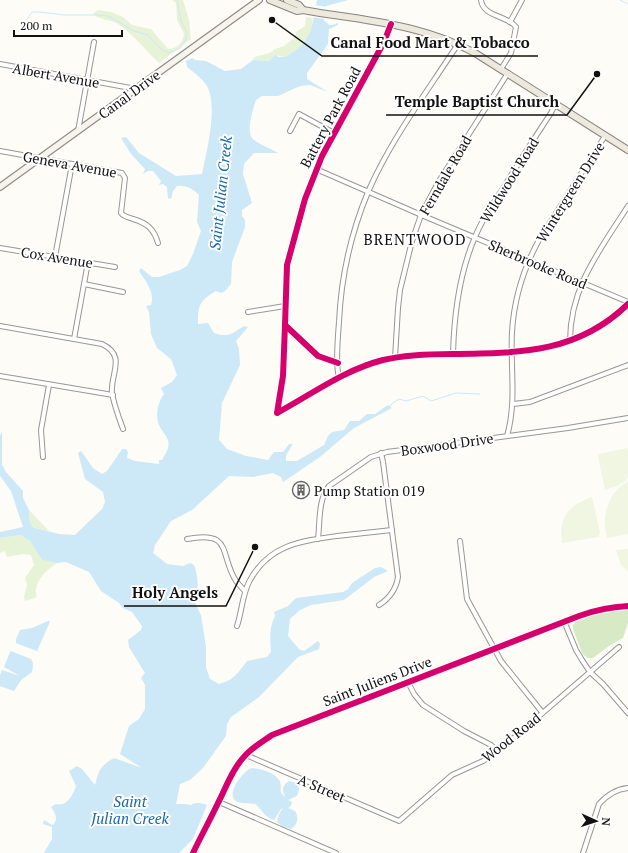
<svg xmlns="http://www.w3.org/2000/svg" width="628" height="853" font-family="'PT Serif',serif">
	<rect width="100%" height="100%" fill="#fdfcf7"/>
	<g fill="#e7f3d7">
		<path d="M172,0H183L189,20L191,39L159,63C146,51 133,34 118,24C111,19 99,20 93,14L98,10L111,12L123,17L132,25L151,29L168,49C178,48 182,44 184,34L177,20L176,3Z"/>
		<path d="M306,17L313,18C312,24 311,31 308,37C305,45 284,63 276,54L269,61L253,60L254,57L270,53L275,49L284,46L293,39L297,31L305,26Z"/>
		<path d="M29,510L49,531L32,527L29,519Z"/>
		<path d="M21,535L30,541L42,560L57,563C46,570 32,583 37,597L25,601L24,597L27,585L25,578L34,565L31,555L23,554L7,557L5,551L0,553V538Z"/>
	</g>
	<path fill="#d8eac5" d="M628,610V623L623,638L609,646L593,658H587L582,653L573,629V625L576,621L604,611Z"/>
	<g fill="#f0f6e1">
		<path d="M628,448V477C623,485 614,487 605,490L598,456L599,454Z"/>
		<path d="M628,481V534L607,538C601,517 608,492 628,481Z"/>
		<path d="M592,497L600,533L598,537L562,543C558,517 569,505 592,497Z"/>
		<path d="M628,549V572L621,565L616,550Z"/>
	</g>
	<g fill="#cde8f7">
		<path d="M317,0H348L326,6L324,20C328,26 331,26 338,23V25L329,29L328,44L307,73V79L328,92L310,85L300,86L278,96H262L256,100C253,109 246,131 252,138C256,143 272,149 278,153H254L244,164L243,174L252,203L242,210V216L245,220V227L232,262L231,284L225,291L221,293L216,291C199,301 198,305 198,324L208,323L214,333C229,338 231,334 244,326L248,327L236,341L239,349L240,365L222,403L219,440L227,449L246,456L268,460L274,452H283L289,444H293L286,455V461H297L324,445L328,436L332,432L344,430L350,421H359L367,414H375L388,405L392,408L354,428L320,457L283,482L281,477L273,473L253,477L229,476L192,510L171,521L155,545L153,553L167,564L183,566L190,563L194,565C199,578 198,589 195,603L201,615L206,647V667L210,679L219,684C234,680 238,673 247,661L267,657L271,652C270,639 269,628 275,616L274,612L288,606L296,598L343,592L348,589L352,583L375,568L381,567L388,571L374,577L344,600L311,605L300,610L290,619L288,636L299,649L304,651L318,641L320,644L319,649L298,657L259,697L231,717L227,724L226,736L203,768L190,780L180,784L176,804H186L191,805C196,802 201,803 207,805L193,839L179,853H44L52,839V827L43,824L44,820L52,825L54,824C58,817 55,813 51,807L56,804C67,807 73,795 76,786L69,771L77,766L82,769L95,785C99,770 100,766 114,758L142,768L120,754L129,726L139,719L145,709V685L141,678L145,673L129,647L128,640L141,630L142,626L132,612L123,608L119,603L101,591L89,572L66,562L57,563L42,560L30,541L21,535L0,538V532L23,527L11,491L0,476V436L2,431V465L6,472L23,491V498L29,510V519L32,527L59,534L75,535L102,509L105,502L103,492L85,479L78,453L81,451L93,468L102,474L107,471L122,449H126L128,452L127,458L135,461L159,464V460H162C164,456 167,452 168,448C171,438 162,433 159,425C155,415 158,402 164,394L161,388L172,382L177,375L171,359L157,348L151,334L149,312L146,306L151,305C155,292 146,282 139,271L141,268L152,277H159L180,270L187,266L193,254L201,231L197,222L199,195C193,189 186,185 177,186L173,191L171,199L168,198L167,187L163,184L159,185L161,181L153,171H148L143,174L145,169L131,154L121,138L126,137L139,153L176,176L202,174C207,150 218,107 207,86C203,79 193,72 187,67L186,61L192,58L195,60L206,61L225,71L241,69L253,60L269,61L276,54L278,57C283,58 286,56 290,54C313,41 312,24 317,0Z"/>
		<path d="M48,621H50L49,624L37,651L16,643V639L20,630L32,628Z"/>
		<path d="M11,651L31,659C34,664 33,667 32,672L21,680L14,691L0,686V675L2,670L20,676L4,667L10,652Z"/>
		<path d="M252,768C261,769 274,772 279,780C282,783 280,789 281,793L286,798C282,792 281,786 289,781L294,782L298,785L299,790L297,796L288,800L292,802L291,806L288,808L295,811C299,818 298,824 291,829L282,826L277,822L279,814L283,808L281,809L274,820C265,818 262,809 255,804C248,803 241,804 236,801C225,794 244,770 252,768Z"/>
	</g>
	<path fill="#fdfcf7" d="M314,5L328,7L326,19L312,17Z"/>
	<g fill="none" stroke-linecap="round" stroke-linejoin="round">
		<g stroke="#cde8f7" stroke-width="1">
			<path d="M620,0L628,4"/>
			<path d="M27,19L32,12H40L64,15H99L108,16L134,31L148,35L161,49L166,52H172L180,48L186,39L187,33L181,21L177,0"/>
			<path d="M390,406L394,402L399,399L406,401L423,396L431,401L456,393L480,394"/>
		</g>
		<g stroke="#979795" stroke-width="6">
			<g id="minor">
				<path d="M481,0C483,17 507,15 516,27L511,53L501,69"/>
				<path d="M510,22L522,0"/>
				<path d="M0,64L136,89"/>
				<path d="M78,131L94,42"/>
				<path d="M290,131L299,114L334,133"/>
				<path d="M0,151L122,173L125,178L121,213C124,217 128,217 133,219C147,223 154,229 158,243"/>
				<path d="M316,169L426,217L628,302"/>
				<path d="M0,248L115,267"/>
				<path d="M55,257L72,164"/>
				<path d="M84,284L123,292"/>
				<path d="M248,312L285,306"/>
				<path d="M285,325L283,376L277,413C312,394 344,370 383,360C405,355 429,354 452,354C518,353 577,354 628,304"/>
				<path d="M0,326L102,344C127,356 110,374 112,393C114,405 119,418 123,429"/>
				<path d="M74,339L88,262"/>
				<path d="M570,341C570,287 600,250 628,206"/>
				<path d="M453,354C454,315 459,274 475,237C482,220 493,203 504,187C519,162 535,137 551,113L555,104"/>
				<path d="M395,358L398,308L400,290L412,241L421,215L439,181L508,73"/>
				<path d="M338,363L318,356L285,325L287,265L305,199L322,156L384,42L391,24"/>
				<path d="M0,376L113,395"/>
				<path d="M339,377C335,364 338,336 339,322C341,278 351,233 368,192C391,139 427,92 458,44"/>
				<path d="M513,404L530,402L628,365"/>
				<path d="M507,436C517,401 510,367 512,332C514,298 524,267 540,238L605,136"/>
				<path d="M43,457L41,430L49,385"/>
				<path d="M187,539C233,530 219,554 236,581C239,585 242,588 245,591"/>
				<path d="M318,539C320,523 318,499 329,486L371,457L387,452L568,428L628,418"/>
				<path d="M460,541L467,599L501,661L542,712"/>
				<path d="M379,605C390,598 396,590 398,577L383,462L381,453"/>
				<path d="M564,621L576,650L582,660L590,672L603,684L628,713"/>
				<path d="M237,626C242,611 242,596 249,582C268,545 300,541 337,536C356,534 374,532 392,530"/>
				<path d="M408,682L414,694L423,705L464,731L491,745L498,751"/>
				<path d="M246,755L399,821L452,775L483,761L502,748L619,647"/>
				<path d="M219,802L336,853"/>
				<path d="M193,853C201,836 210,820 218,803C226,788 231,771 243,758C251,748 262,742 272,735L579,616C595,610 610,607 628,606"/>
				<path d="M583,853L599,804C607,795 616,789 628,788"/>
			</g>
		</g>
		<g stroke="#8e8d8b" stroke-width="8">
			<path id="secondary" d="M0,187L259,0"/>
		</g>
		<g stroke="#858482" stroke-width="8">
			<g id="primary">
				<path d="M270,0L297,11L303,10C318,13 333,15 348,17C394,24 434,31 475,53L628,150"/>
				<path d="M287,0L299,5L303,10"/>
			</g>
		</g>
		<use href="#minor" stroke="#fffffe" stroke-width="4"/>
		<use href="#secondary" stroke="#f6f4eb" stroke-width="5.5"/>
		<use href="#primary" stroke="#ede9dc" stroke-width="6"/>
		<g stroke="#fff" stroke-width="8">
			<g id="cycleway">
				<path d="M285,325L283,376L277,413C312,394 344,370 383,360C405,355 429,354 452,354C518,353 577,354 628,304"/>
				<path d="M338,363L318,356L285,325L287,265L305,199L322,156L384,42L391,24"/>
				<path d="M193,853C201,836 210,820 218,803C226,788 231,771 243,758C251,748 262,742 272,735L579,616C595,610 610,607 628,606"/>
			</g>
		</g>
		<use href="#cycleway" stroke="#d6006c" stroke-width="6"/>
	</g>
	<defs>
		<g id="building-ring" transform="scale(0.9)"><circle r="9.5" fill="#fff" stroke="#646362" stroke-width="1.5"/><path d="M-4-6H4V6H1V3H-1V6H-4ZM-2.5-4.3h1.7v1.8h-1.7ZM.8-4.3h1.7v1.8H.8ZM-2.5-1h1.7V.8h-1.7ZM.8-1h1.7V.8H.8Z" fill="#646362"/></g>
	</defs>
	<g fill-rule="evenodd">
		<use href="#building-ring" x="301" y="490"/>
	</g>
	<g text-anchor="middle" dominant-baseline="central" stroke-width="4" stroke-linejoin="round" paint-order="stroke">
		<g font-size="14" fill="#111" stroke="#fff">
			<text transform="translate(56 75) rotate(10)">Albert Avenue</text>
			<text transform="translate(129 94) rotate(-36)">Canal Drive</text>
			<text transform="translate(330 117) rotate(-62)">Battery Park Road</text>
			<text transform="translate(70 164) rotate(10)">Geneva Avenue</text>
			<text transform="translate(445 175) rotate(-60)">Ferndale Road</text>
			<text transform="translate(509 180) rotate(-58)">Wildwood Road</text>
			<text transform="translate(570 192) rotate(-58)">Wintergreen Drive</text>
			<text transform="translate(57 257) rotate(9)">Cox Avenue</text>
			<text transform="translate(538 264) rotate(23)">Sherbrooke Road</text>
			<text transform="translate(447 444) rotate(-8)">Boxwood Drive</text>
			<text transform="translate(377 681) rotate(-21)">Saint Juliens Drive</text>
			<text transform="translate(511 737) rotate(-38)">Wood Road</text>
			<text transform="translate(322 788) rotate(23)">A Street</text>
		</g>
		<g font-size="14" fill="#111" stroke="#fff" text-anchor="start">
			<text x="314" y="490">Pump Station 019</text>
		</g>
		<g font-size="15" font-style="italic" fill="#1768a6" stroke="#fff">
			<text transform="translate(220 193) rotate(-84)">Saint Julian Creek</text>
			<text x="130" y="801">Saint<tspan x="130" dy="17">Julian Creek</tspan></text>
		</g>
		<g font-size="15" letter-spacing="1" fill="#111" stroke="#fff">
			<text x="415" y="239">BRENTWOOD</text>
		</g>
	</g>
	<path fill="none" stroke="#111" stroke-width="1.5" d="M272 20L322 56H538M597 74L567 115H386M255 547L226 606H124"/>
	<g fill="#111" stroke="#fff" stroke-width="1.5">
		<circle cx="272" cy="20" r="4"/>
		<circle cx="597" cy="74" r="4"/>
		<circle cx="255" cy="547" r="4"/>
	</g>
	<g font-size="15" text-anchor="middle" font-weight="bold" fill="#111" stroke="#fff" stroke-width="4" stroke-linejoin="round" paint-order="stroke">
		<text x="430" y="48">Canal Food Mart &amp; Tobacco</text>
		<text x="477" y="107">Temple Baptist Church</text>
		<text x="175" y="598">Holy Angels</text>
	</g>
	<g transform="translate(596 821) rotate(93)" stroke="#ffffff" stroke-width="3" paint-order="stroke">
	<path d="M0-3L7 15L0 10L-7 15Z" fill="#111111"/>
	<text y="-6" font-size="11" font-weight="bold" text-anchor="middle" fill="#111111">N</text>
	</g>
	<path d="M14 30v6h108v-6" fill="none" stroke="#111111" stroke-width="2"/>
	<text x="20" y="30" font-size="12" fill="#111111" stroke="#ffffff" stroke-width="3" paint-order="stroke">200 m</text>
</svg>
